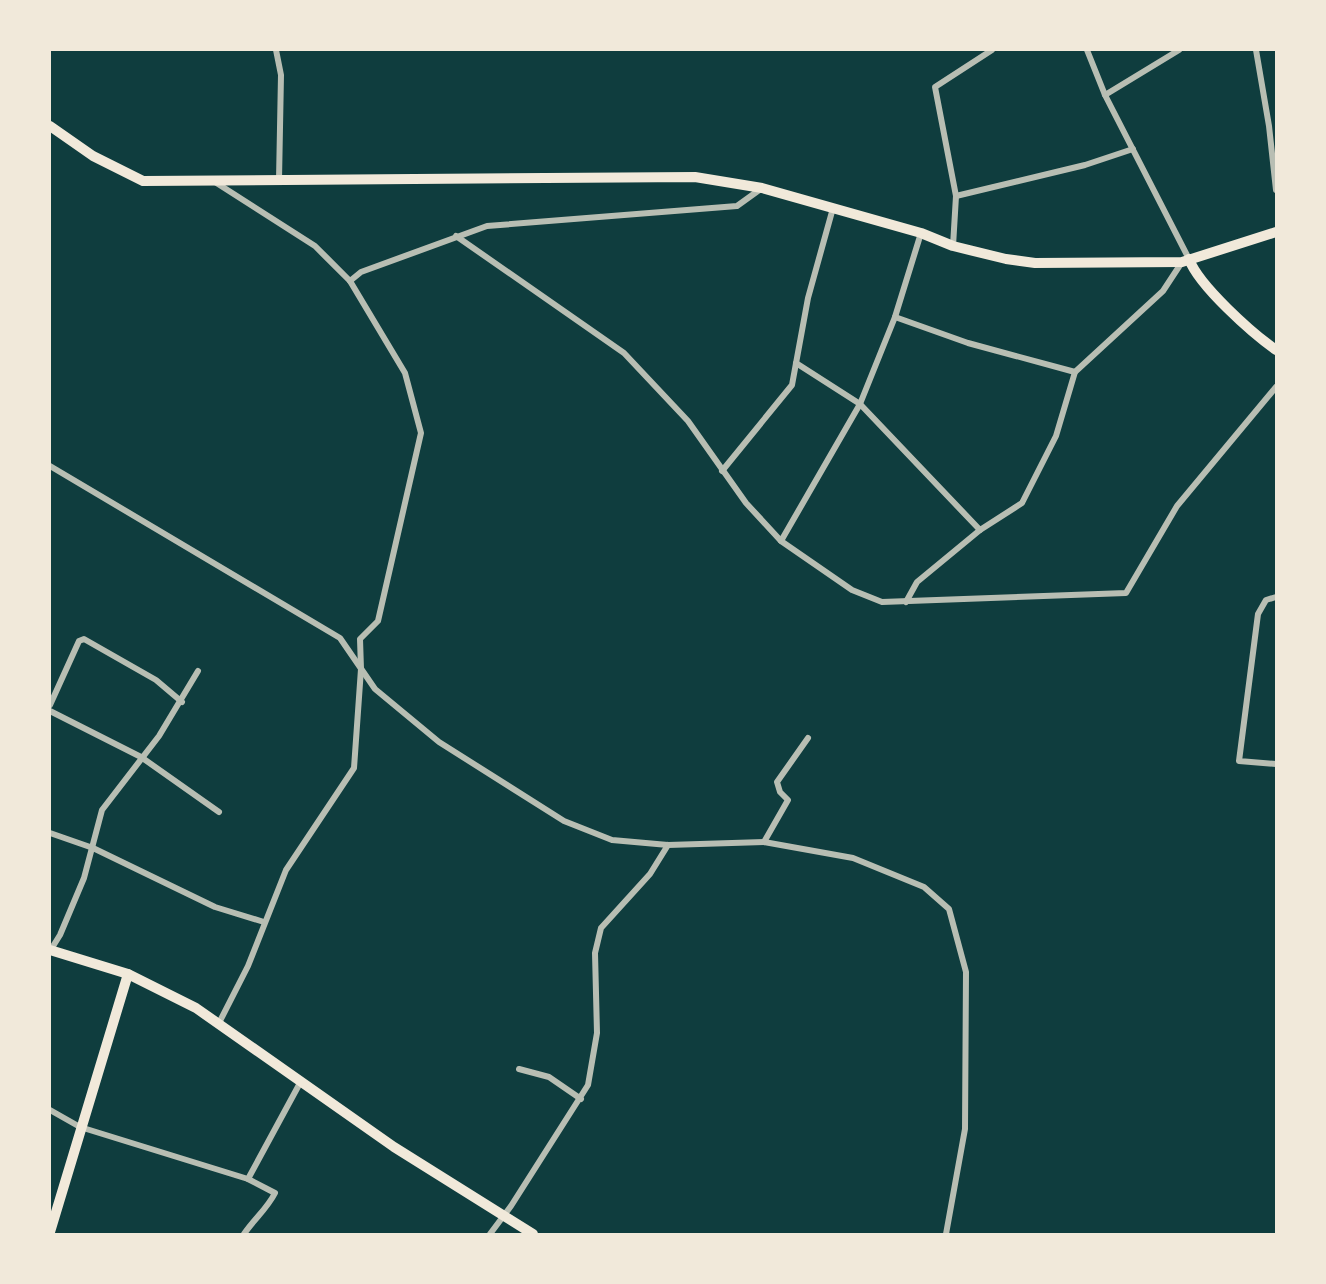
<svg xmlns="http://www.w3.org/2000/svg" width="1326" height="1284" font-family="Raleway,sans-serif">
	<rect width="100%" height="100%" fill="#0f3d3e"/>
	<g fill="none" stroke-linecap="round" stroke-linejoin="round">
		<g stroke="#b8beb3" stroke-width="6">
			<path d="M276,50L281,75L279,180"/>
			<path d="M1087,50L1105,95L1189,259"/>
			<path d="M1256,50L1269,126L1276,190"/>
			<path d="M1105,95L1179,50"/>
			<path d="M215,182L315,246L350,281L405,373L421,433L378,621L360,639L361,669L354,768L286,870L248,966L219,1023"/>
			<path d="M956,196L1085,165L1133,149"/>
			<path d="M456,236L624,353L688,421L746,503L781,541L852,590L882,602L1126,593L1177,506L1276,387"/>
			<path d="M953,246L956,196L935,87L992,50"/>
			<path d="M350,281L361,272L487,226L737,206L762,188"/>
			<path d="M895,317L968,343L1075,372"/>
			<path d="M796,363L860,404L980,530"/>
			<path d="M50,466L340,638L375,689L439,742L564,821L612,840L668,845L764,842L853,858L924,887L949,909L966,972L965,1129L946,1234"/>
			<path d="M722,471L792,385L808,298L833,208"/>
			<path d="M781,541L860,404L895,317L921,233"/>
			<path d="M1276,597L1266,600L1258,614L1239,761L1276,764"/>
			<path d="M906,602L917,582L980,530L1022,503L1056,436L1075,372L1163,291L1182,262"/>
			<path d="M50,705L79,641L84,639L156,680L182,702"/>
			<path d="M50,711L141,757L219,812"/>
			<path d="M50,833L93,848L215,907L264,922"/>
			<path d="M764,842L788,800L780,792L777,782L808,738"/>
			<path d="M50,951L60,935L84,878L102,810L159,736L198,671"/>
			<path d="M519,1069L549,1077L581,1099"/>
			<path d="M50,1110L80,1127L248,1179L300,1083"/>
			<path d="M244,1234C254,1219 267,1209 275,1193L248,1179"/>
			<path d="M490,1234L511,1206L588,1085L597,1033L595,953L601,928L650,874L668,845"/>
		</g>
		<g stroke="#f1e9da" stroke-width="10">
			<path d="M50,126L93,156L143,181L695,177L762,188L921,233L953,246L1006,259L1035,263L1182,262L1276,232"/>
			<path d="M1189,259C1199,286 1252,333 1276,350"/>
			<path d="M50,950L128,974L196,1008L394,1147L533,1234"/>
			<path d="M50,1232L128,974"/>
		</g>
	</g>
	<rect width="1326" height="1284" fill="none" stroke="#f1e9da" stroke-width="102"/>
</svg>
